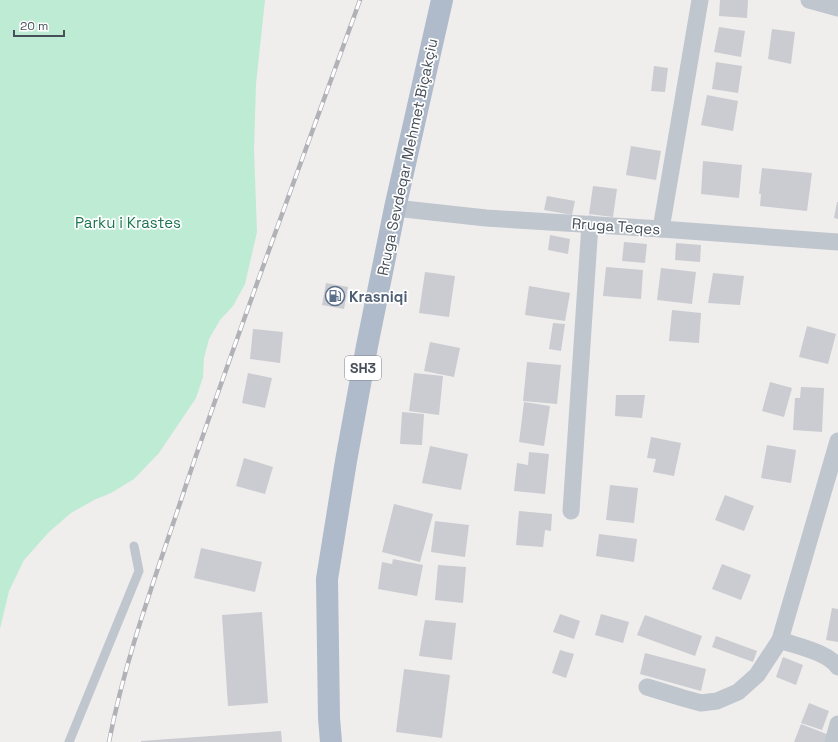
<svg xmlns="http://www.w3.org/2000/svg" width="838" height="742" font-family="'Space Grotesk',sans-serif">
	<rect width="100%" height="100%" fill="#f0eded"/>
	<path fill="#beebd3" d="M0,0H265L256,84L254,150L257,232L245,284L233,306L220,320L209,339L204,358L203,377L196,398L159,453L134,479L111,493L94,500L71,513L49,532L24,560L9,591L0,629Z"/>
	<g fill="#caccd1">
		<path d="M720,0H748L747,18L719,16Z"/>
		<path d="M719,27L745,31L741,57L714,52Z"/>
		<path d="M772,29L795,32L791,64L768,59Z"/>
		<path d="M716,62L742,66L738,93L712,89Z"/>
		<path d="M654,66L668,68L665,92L651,91Z"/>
		<path d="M707,95L738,101L733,131L701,125Z"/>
		<path d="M631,146L661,151L656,180L626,175Z"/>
		<path d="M703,161L742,165L739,198L701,194Z"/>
		<path d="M762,168L812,173L807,211L760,206L761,194H759Z"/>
		<path d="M593,186L617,189L613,217L589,214Z"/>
		<path d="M547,196L575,201L572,215L544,210Z"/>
		<path d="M837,202H838V219L834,218Z"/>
		<path d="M550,235L570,239L568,254L548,250Z"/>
		<path d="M624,242L647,244L645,263L622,261Z"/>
		<path d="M676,243L701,245L700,262L675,260Z"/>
		<path d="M606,267L643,270L641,299L603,296Z"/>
		<path d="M661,268L696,272L692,304L657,300Z"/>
		<path d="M425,272L455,276L449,317L419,313Z"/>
		<path d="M713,273L744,276L740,305L708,303Z"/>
		<path d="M326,283L348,287L344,309L322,305Z"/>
		<path d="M529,286L570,293L565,321L525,315Z"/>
		<path d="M672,310L701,313L699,343L669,341Z"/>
		<path d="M553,323L565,324L561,351L549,349Z"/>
		<path d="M807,326L836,334L828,364L799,357Z"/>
		<path d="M253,329L283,332L280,363L250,359Z"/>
		<path d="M430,342L460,348L454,377L424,371Z"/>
		<path d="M527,362L561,365L557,404L523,401Z"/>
		<path d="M248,373L272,378L265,408L242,403Z"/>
		<path d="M414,373L443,376L439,415L409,411Z"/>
		<path d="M770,382L792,388L784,417L762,411Z"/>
		<path d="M801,387L824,388L822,432L793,430L795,398H800Z"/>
		<path d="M616,395H645L642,418L615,416Z"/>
		<path d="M524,402L550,406L544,446L519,442Z"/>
		<path d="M402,412L424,414L422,445L400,444Z"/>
		<path d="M651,437L681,443L674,476L653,472L656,459L647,458Z"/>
		<path d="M767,445L796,450L791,483L761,478Z"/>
		<path d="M430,446L468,454L461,490L422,483Z"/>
		<path d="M529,452L549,454L545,494L514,491L517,463L528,465Z"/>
		<path d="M244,458L273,467L265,494L236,486Z"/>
		<path d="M610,485L638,488L634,523L606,520Z"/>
		<path d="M725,495L754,506L744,531L715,520Z"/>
		<path d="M394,504L433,514L420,562L382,552Z"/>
		<path d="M519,511L552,514L551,531L545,530L543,547L516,545Z"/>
		<path d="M435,521L469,525L465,557L431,552Z"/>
		<path d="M599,534L637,539L634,562L596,556Z"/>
		<path d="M201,548L262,562L255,592L194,578Z"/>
		<path d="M393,559L423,565L417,596L378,589L382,562L392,564Z"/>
		<path d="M722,564L751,575L741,600L712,589Z"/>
		<path d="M438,565L466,567L463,603L435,600Z"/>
		<path d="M832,608L838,609V642L826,640Z"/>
		<path d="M262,612L268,703L228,706L222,615Z"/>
		<path d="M560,614L580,621L574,639L553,632Z"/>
		<path d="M601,614L629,622L623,643L595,635Z"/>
		<path d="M645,615L702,636L695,656L637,635Z"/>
		<path d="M425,620L456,623L452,660L419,656Z"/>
		<path d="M716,636L757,651L753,662L712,647Z"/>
		<path d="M560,650L574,654L566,678L552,673Z"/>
		<path d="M645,653L706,669L701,691L640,674Z"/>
		<path d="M783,657L803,665L796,685L776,677Z"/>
		<path d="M404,669L450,675L442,738L396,732Z"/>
		<path d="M809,703L829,711L822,730L801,723Z"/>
		<path d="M801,724L829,735L827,742H794Z"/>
		<path d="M281,731L282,742H141V741Z"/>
	</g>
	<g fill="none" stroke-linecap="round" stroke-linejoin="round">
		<path stroke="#bfc6ce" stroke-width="9" d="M69,742L139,571L134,546"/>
		<g stroke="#bfc6ce" stroke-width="17">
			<path d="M809,0L838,8"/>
			<path d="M395,208L486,218L661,229L838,242"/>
			<path d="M661,229L700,0"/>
			<path d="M571,511L590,224"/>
			<path d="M780,640C796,646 828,652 838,667"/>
			<path d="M647,687L683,698L701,703L717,701L738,692L757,675L780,640L838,441"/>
			<path d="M833,742L838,724"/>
		</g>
		<path stroke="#afbaca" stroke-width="22" d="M331,742L329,718L327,579L346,461L367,346L395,208L442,0"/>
		<g stroke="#b0b2b7" stroke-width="4.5">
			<path id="rail" d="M109,742C126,653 159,568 187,482C242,320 302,161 360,0"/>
		</g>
		<use href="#rail" stroke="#fff" stroke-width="3" stroke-dasharray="9" stroke-linecap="butt"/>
	</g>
	<defs>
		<g id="fuel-ring" transform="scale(1)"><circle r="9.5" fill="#fff" stroke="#5c6f8a" stroke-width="1.5"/><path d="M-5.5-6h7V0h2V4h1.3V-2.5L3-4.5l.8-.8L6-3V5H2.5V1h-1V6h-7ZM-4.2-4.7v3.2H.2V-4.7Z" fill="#5c6f8a"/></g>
	</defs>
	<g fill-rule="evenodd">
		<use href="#fuel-ring" x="335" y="296"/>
	</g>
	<g text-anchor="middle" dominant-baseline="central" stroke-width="3.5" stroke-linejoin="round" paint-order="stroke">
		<rect fill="#fff" stroke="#7e848b" stroke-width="1" x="345" y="356" width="36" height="24" rx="3"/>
		<g font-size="14" font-weight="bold" fill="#474f59">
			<text x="363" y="368">SH3</text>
		</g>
		<g font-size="15" fill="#474f59" stroke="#fff">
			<text transform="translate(407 157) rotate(-78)">Rruga Sevdeqar Mehmet Biçakçiu</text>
			<text transform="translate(616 226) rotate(4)">Rruga Teqes</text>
		</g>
		<g font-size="15" fill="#1d7451" stroke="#fff">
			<text x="128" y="222">Parku i Krastes</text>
		</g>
		<g font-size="15" font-weight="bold" fill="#4e5e75" stroke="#fff" text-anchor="start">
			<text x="349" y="296">Krasniqi</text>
		</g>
	</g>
	<path d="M14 30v6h50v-6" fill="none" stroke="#474f59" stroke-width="2"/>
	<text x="20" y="30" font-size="12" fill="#474f59" stroke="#ffffff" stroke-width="3" paint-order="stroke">20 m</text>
</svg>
